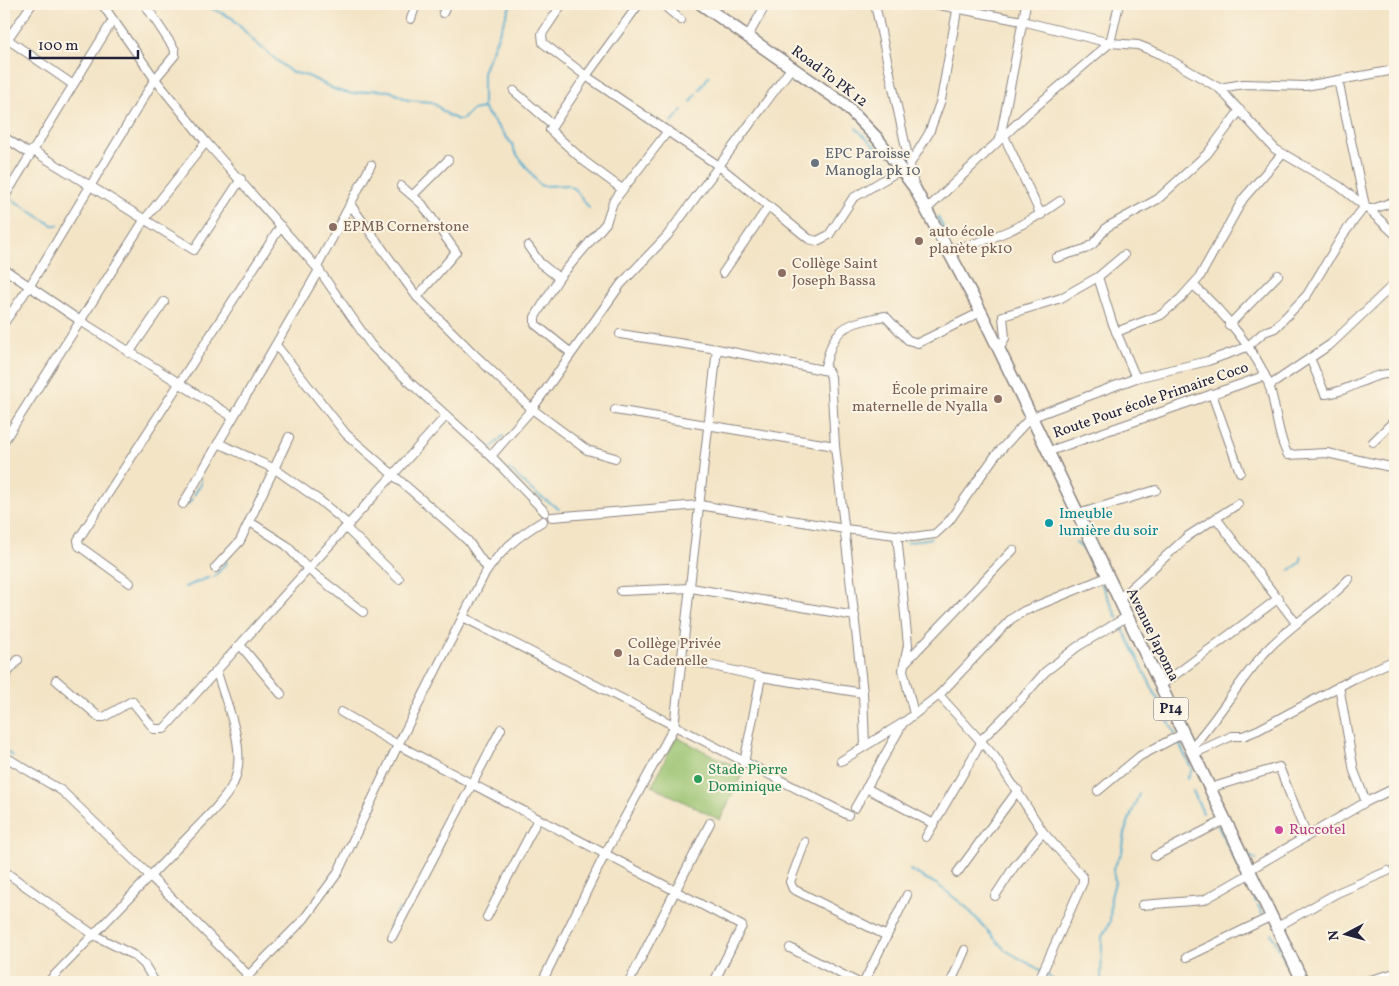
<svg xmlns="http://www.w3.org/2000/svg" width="1399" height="986" font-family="Vollkorn,serif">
	<rect width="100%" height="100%" fill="#fcf5e5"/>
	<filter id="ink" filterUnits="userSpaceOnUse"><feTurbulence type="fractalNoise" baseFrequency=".02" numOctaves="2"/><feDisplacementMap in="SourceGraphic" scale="10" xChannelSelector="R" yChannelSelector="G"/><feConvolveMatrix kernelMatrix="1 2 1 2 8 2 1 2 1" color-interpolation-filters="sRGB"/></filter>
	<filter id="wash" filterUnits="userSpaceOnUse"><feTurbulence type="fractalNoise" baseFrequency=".0096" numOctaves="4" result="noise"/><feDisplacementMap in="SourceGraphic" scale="20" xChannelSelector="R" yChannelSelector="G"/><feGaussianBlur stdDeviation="1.12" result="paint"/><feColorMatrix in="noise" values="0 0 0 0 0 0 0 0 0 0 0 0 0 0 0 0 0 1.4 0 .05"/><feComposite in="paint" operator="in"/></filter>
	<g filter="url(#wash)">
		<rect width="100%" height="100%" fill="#f3e4c6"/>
		<path fill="#97c16d" stroke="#5c7254" d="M676,737L744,771L720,820L652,786Z"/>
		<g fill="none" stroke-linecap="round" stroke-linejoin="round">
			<g stroke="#52aed0" stroke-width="2">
				<path d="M203,4L232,18L256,43L291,72L308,76L336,90L353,94L374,90L390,91L408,100L432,102L448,115L458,120L463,119L472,110L483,108"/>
				<path d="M511,4L483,72V108L512,144L515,152L539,184L542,186L568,185L575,189L589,208"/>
				<path d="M699,90L709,76"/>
				<path d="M691,102L696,94"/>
				<path d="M672,122L682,110"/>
				<path d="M856,128L880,151"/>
				<path d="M7,196L52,225H58"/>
				<path d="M938,217L945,232"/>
				<path d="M488,451L503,436"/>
				<path d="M509,469L535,493L559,509"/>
				<path d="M194,495L201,484V479"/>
				<path d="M188,504L192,499"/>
				<path d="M345,533L357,545"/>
				<path d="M1076,542L1084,550L1098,578"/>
				<path d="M906,543L931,538"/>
				<path d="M1290,570L1300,563L1302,556"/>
				<path d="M214,577L227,562"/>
				<path d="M1101,583L1118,619"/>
				<path d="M185,587L210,577"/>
				<path d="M1121,625L1175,734"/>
				<path d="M1179,743L1192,770L1187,779"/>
				<path d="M7,752L13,756"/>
				<path d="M1193,791L1203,813"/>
				<path d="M1218,826L1243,875"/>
				<path d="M1248,856L1257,860"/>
				<path d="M910,870L938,885L966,907L1005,950L1042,971"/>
				<path d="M1246,880L1248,885"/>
				<path d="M1250,888L1256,902"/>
				<path d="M1258,905L1263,916"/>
				<path d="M389,928L399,909"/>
				<path d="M1271,933L1280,951"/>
				<path d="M1281,953L1287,967"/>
				<path d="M1288,968L1292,978"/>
				<path d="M1046,974L1056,982"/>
				<path d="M1292,980L1293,982"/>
				<path d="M1101,982L1102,937L1110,922L1111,897L1115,882L1113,869L1122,852L1126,828L1139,794"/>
			</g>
		</g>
	</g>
	<g filter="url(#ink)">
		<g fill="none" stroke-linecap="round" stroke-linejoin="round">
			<g stroke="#8a8380" stroke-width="10">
				<g id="street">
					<path d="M32,4L9,37L10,41L72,84"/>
					<path d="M102,4L155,79L206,142L319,270L371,345L394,368L491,456L545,512"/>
					<path d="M562,4L542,34L543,43L586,76L719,166L809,239L817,241L829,235L853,198L902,169"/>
					<path d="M662,4L681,20"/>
					<path d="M875,4L914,185"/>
					<path d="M934,4L1022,21L1110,43L1138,45L1160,54L1219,88L1275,149L1339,186L1368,209H1373L1395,201"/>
					<path d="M443,13L447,4"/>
					<path d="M411,19L416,4"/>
					<path d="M748,36L766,4"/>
					<path d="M1219,88L1244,84L1305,86L1395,70"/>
					<path d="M514,91L553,125"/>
					<path d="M1004,136L1041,215"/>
					<path d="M4,137L30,154"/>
					<path d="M1000,139L1026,4"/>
					<path d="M32,150L194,250L241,179"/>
					<path d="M910,164L929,133L941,100L958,5"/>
					<path d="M401,186L422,204L456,252L417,297"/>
					<path d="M622,189L584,161L550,130L586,76L639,4"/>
					<path d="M413,195L448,160"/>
					<path d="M4,198L113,20"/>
					<path d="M350,204L417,297L477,357L532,409L587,450L615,458"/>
					<path d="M927,209L1026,115L1110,43L1119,4"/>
					<path d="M1368,209L1395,234"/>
					<path d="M528,246L540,263L559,278"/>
					<path d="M949,250C991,241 1025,226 1060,201"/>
					<path d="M1056,258L1085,249L1093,244L1107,227L1158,199L1207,154L1240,110"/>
					<path d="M317,267L371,165"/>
					<path d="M4,269L79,320L233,417"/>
					<path d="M723,273L768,207"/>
					<path d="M1098,277L1112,322L1136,378"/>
					<path d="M1193,285C1220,308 1259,354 1270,388C1276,408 1278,438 1288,455L1327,453L1395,468"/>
					<path d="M4,323L29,287L155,79L175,55V50L146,6"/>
					<path d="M1229,325L1278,275"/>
					<path d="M1116,332L1161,315L1181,298L1199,278L1243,199L1282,154"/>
					<path d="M620,334L717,349L828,371L831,377L835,446L863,693L761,677L683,659"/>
					<path d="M276,345L346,434L452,526L468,541L488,569"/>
					<path d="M999,350L1005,338L1003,316L1061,298L1098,277L1124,255"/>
					<path d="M129,353L164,302"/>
					<path d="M571,353L535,324V317L559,278L606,223L613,202L668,131"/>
					<path d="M1310,358L1325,394C1351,392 1369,372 1395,374"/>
					<path d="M824,370C831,344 833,328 862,321C870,319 878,317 885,316L908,340L918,343L981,312"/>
					<path d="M1269,386L1331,344L1395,283"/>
					<path d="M1212,394L1240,472"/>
					<path d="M615,410L835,446"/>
					<path d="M4,441L145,219L206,142"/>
					<path d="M1373,442L1395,420"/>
					<path d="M218,443L275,469L319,500L349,525"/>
					<path d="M1047,452L1264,376"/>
					<path d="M491,456L532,409L621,284L667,236L792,67"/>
					<path d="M183,504L319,270"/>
					<path d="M1078,514L1156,490"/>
					<path d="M552,517L699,505L845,529L913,537L935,534L949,521L995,456L1030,418L1136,378L1208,361L1247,347L1264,332L1275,328L1307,295L1343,235L1365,206L1338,80"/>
					<path d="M1216,518L1296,623"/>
					<path d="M250,522L286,545L309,570L363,612"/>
					<path d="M346,528L399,579"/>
					<path d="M897,535L908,645L903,670L914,714"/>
					<path d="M215,568L240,541L289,437"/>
					<path d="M130,583L79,546L78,540L281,226"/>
					<path d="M621,591L691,588L855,616"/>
					<path d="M1119,599L1188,536L1238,504"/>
					<path d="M463,617L848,815"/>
					<path d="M241,646L281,694"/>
					<path d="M904,664L1013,550"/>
					<path d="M4,677L18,660"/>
					<path d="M56,680L99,717H104L132,701L154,729H164L446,416"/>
					<path d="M1160,686L1279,598"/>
					<path d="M1339,686L1354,771L1366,802"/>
					<path d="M863,693L865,746"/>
					<path d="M939,695L995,757L1043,832L1083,877V882L1038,982"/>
					<path d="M341,712L398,745L742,926L714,982"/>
					<path d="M980,741L1020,701L1045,672L1077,647L1128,616"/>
					<path d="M1190,749C1219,718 1239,680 1268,649C1293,623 1325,605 1349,579"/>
					<path d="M1193,754L1232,736H1243L1258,730L1353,679L1395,660"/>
					<path d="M4,756L62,791L149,875L249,976"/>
					<path d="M841,761L901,724"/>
					<path d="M744,763L761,677"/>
					<path d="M866,788L934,824"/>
					<path d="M1210,788L1279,767L1307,836"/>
					<path d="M1098,791L1140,756L1182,734"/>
					<path d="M855,808L903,723L939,695L1011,619L1024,611L1107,577"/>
					<path d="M926,837L981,743"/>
					<path d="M805,842L790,882L793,889L887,936"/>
					<path d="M1155,856L1225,820"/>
					<path d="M1249,870L1366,802L1395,788"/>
					<path d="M4,871L94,935L135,956L144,964L155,982"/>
					<path d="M957,873L1018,790"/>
					<path d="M995,896L1014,867L1043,832"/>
					<path d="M1142,905L1204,900L1251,873"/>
					<path d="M487,917L538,819"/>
					<path d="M1277,927L1337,893L1388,871"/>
					<path d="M392,937L501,729"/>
					<path d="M790,948L857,982"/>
					<path d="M1187,957L1272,916"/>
					<path d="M4,980L6,982"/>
					<path d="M48,982L212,812C220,803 228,795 233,784C249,751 226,705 217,672"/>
					<path d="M242,982L304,919L337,874L398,745L483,577C498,552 518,536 543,521"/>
					<path d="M542,982L605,854L674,727L717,349"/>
					<path d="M629,982L710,823"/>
					<path d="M864,982L907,895"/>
					<path d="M951,982L965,950"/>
					<path d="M1363,982L1395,973"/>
				</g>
			</g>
			<g stroke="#8a8380" stroke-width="14">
				<path id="primary" d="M701,4L844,104L877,138L914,187L981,312L1303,982"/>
			</g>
			<use href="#street" stroke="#fff" stroke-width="8"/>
			<use href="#primary" stroke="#fff" stroke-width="11"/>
		</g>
	</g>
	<circle fill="#6b7280" stroke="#fcf5e5" stroke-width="2" cx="815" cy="163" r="5"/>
	<g fill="#8d6e63" stroke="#fcf5e5" stroke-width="2">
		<circle cx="333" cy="227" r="5"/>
		<circle cx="919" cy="241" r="5"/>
		<circle cx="782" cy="273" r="5"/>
		<circle cx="998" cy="399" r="5"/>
		<circle cx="618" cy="653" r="5"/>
	</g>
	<circle fill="#0f9aa8" stroke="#fcf5e5" stroke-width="2" cx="1049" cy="523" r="5"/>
	<circle fill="#2e9e5b" stroke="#fcf5e5" stroke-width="2" cx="698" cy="779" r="5"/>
	<circle fill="#d1479c" stroke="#fcf5e5" stroke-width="2" cx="1279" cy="830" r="5"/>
	<g text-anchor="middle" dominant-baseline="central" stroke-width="4" stroke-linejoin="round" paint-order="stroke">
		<rect fill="#fcf5e5" stroke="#63616e" stroke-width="1" x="1153.5" y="697.5" width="35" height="23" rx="4"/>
		<g font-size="14" font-weight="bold" fill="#22223b">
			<text x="1171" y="709">P14</text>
		</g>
		<g font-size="15" fill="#22223b" stroke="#fcf5e5">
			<text transform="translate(829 77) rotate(37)">Road To PK 12</text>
			<text transform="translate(1151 401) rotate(-19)">Route Pour école Primaire Coco</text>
			<text transform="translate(1152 635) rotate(64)">Avenue Japoma</text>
		</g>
		<g font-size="15" fill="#5b616d" stroke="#fcf5e5" text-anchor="start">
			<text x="825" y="154">EPC Paroisse<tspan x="825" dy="17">Manogla pk 10</tspan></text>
		</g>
		<g font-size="15" fill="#785e54" stroke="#fcf5e5" text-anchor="start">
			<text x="343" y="227">EPMB Cornerstone</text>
			<text x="929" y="232">auto école<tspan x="929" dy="17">planète pk10</tspan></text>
			<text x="792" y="264">Collège Saint<tspan x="792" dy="17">Joseph Bassa</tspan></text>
			<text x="988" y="390" text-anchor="end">École primaire<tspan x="988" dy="17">maternelle de Nyalla</tspan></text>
			<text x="628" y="644">Collège Privée<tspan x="628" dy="17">la Cadenelle</tspan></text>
		</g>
		<g font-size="15" fill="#0d838f" stroke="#fcf5e5" text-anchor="start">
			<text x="1059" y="514">Imeuble<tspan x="1059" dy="17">lumière du soir</tspan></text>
		</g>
		<g font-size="15" fill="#27864d" stroke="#fcf5e5" text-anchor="start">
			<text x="708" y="770">Stade Pierre<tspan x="708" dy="17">Dominique</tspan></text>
		</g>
		<g font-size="15" fill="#b23c85" stroke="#fcf5e5" text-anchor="start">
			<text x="1289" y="830">Ruccotel</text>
		</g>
	</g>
	<rect width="1399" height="986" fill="none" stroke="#fcf5e5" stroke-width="20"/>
	<g transform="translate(1346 934) rotate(264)" stroke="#fcf5e5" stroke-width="4" paint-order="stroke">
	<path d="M0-4L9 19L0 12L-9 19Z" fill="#22223b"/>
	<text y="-8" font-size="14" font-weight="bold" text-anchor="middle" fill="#22223b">N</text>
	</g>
	<path d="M30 50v8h108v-8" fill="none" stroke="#22223b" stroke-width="2.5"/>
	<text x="38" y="50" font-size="15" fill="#22223b" stroke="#fcf5e5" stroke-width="4" paint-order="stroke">100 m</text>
</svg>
